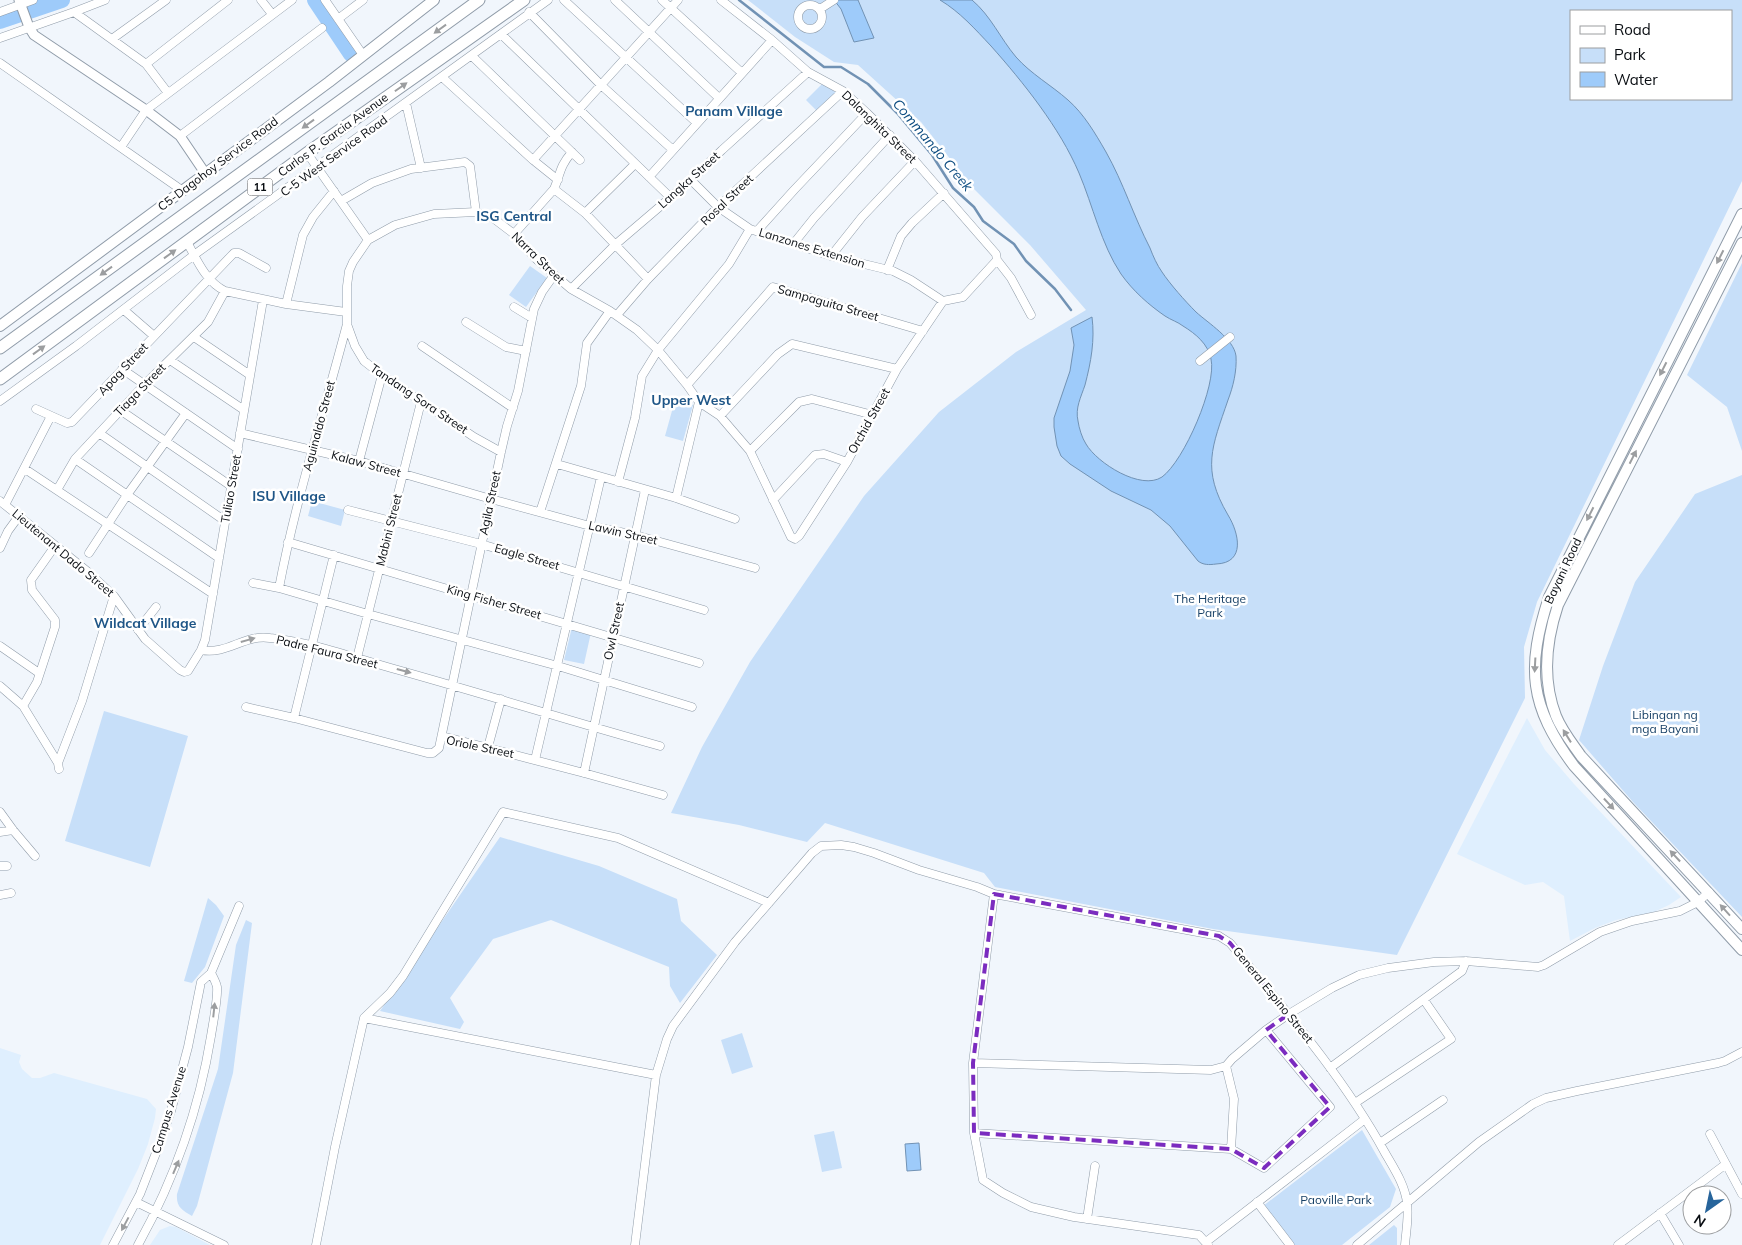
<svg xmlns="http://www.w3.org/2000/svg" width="1742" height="1245" font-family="Mulish,sans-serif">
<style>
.built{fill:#dfeffe}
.green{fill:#c7dff9;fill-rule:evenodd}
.water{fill:#9ecbfa;stroke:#7192b4}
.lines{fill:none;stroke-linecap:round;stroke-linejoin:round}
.stream{stroke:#7192b4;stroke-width:2.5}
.river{stroke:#9ecbfa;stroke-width:16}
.minor-casing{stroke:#909ca9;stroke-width:9}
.tertiary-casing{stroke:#909ca9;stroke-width:11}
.secondary-casing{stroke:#909ca9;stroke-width:12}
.primary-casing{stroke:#909ca9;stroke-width:13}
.minor{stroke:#fff;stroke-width:8}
.tertiary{stroke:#fff;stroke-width:9}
.secondary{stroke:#fff;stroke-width:10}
.primary{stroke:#fff;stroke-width:11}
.oneway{fill:#9c9ea0}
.marked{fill:none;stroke:#7b2cbf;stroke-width:4;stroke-dasharray:10 6;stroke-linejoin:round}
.labels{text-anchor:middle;stroke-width:5;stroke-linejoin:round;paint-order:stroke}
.shield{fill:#fff;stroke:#525558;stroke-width:1}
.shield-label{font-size:11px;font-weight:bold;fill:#080c11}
.street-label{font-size:12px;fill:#080c11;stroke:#fff}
.park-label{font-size:12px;fill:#174066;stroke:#fff}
.neighbourhood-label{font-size:14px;font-weight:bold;fill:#1f5687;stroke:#fff}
.water-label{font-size:14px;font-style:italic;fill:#0f4e82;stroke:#fff}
</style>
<rect width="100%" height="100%" fill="#f1f6fc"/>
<path class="built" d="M1527 718 1545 750 1574 784 1681 897 1669 905 1654 912 1616 920 1595 928 1570 941 1564 896 1543 882 1525 885 1457 854Z
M0 1048 21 1055 19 1062 22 1069 32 1078H40L54 1073 147 1099 156 1109 155 1118 148 1144 138 1169 100 1245H0Z
M170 1226 176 1227 210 1245H150L160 1230Z"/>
<path class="green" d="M748 0H1742V181L1537 602 1524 647 1525 698 1397 955 1213 929 995 887 984 873 825 823 807 842 739 825 671 813 702 747 750 662 864 496 939 412 1016 352 1086 310 1030 245 974 189 921 122 858 65 834 62 795 37ZM1571 11H1731V99H1571Z
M824 82 836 93 817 111 806 100Z
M1742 263V451L1727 407 1687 375Z
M530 266 547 278 526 307 509 295Z
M675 400 693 405 683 441 665 436Z
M1742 475V917L1633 802 1579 740 1603 666 1635 582 1695 494Z
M312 501 345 510 341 526 308 516Z
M573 623 592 628 584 664 564 660Z
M104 711 188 736 150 867 65 841Z
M500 837 599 866 677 899 681 921 717 955 680 1003 670 986 669 967 551 920 493 939 450 998 464 1022 460 1029 380 1011Z
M208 898 216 905 224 916 205 967 192 983 184 981Z
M246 920 252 923 233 1073 197 1206 192 1216C182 1210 176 1207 177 1194L218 1069 236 945Z
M742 1033 753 1067 732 1074 721 1040Z
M1362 1130 1396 1189 1390 1207 1342 1245H1294L1263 1206Z
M834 1131 842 1168 822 1172 814 1135Z
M1394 1225 1397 1228V1245H1369Z"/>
<path class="water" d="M834 0H858L874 38 854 42 841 9Z
M940 0H972C991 16 1000 38 1016 57 1031 74 1051 85 1068 100 1084 114 1095 133 1106 152 1123 182 1134 217 1150 248 1153 256 1157 265 1162 272 1170 284 1185 301 1196 312 1208 323 1234 339 1236 356 1237 371 1233 387 1228 400 1212 447 1201 469 1228 515 1239 533 1246 563 1216 564 1209 565 1203 565 1198 561L1170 526 1151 510 1111 491 1070 464 1061 456 1057 446 1054 427V418L1070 371 1074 345 1071 328 1092 317C1095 340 1091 362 1085 385 1081 397 1075 408 1078 421 1079 428 1082 438 1086 444 1097 463 1141 491 1162 477 1184 461 1217 385 1211 359 1208 344 1196 334 1183 326 1178 322 1171 320 1165 316 1149 305 1133 291 1121 274 1101 244 1093 206 1079 173 1060 128 1023 82 991 46 975 29 960 12 940 0Z
M919 1143 921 1170 907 1171 905 1144Z"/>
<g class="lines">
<path class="stream" d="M739 0 824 67H841L868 84 897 113 932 155 953 188 974 207 983 221 1014 244 1026 261 1055 289 1071 310"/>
<path class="river" d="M315 0 351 54
M0 21 62 0"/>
<defs>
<path id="minor" d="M261 0 272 14
M325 0 363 55
M564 0 697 123
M615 0 719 98
M662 0 742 73
M721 0 772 40 808 72 843 91 867 113 915 161 996 254 997 260 963 297 943 301
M798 17a12 12 0 1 1 24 0a12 12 0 1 1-24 0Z
M820 9 834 0
M0 12 33 0
M74 12 105 0
M529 12 601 85 673 150
M338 19 363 0
M501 34 670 197
M0 38 74 12 146 64 168 93
M112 39 166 0
M472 56 580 160
M0 63 183 191
M146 64 228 0
M442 77 533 160 558 180
M406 103 421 168
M180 136 322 28
M121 147 146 110 292 0
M307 153 368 240
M533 160 678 0
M649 177 772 40
M691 180 718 207 750 229 831 256 893 271 911 280 943 301
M554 189 585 213 648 279
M341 201 372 183 411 169 465 162 470 166 476 212
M585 213 635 164
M757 231 794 190 867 113
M514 234 554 189C561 173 559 167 572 152
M187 242C197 260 206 282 225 291L286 304 346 312
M794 243 814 218 890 135
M831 256 862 217 915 161
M997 260 1011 278 1031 315
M887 270 901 236 912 223 944 193
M571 289 616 244 691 180 722 150 808 72
M286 304 303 235 313 217 334 191
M514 307 532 318
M124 310 154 336
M617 315 648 279 718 207 843 91
M466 322 506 347 526 351
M194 337 250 375
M422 346 513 408
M170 360 244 410
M1200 361 1230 337
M122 369 238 449
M687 385 773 287 923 331
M0 401 76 346 194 255 548 0
M36 409 67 423 72 422 231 256 234 253H239L266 268
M120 410 231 486
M720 416 778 354 792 344 897 369
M99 433 225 521
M240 433 359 461 491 499 590 526 635 535 755 568
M750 451 799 402 812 399 873 415
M501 452 474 437 382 375 364 361 355 346 347 324V286L349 271 353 262 368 240 395 225 434 214 476 212 493 218 514 234 535 258 571 289 610 311 637 330 658 350 687 385 699 402 720 416 750 451 791 537 795 539 799 536 847 462 897 369 943 301
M75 459 219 558
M359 461 382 375
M557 464 676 498 735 519
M25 469 213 594
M618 482 635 418 642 376 658 350 729 264 750 229
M57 490 75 459 145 384 208 322 225 291
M676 498 699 402
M773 500 815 455 824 454 847 462
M0 501 87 571 114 596 145 639 180 670 184 672 188 671 201 650 205 640 263 300
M5 505 51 416
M348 510 481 544 704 610
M540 512 581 386 587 343 610 311
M288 542 699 663
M0 548 8 531 19 516
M89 553 127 495 186 413
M253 583 279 588 368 614 558 666 692 707
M279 588C296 498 324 412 347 324
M138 630 156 607
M0 646 39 673
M201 650C228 655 244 634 270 638 311 642 352 657 391 668 481 693 570 721 660 746
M357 658 421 402
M0 686 23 706 58 763 59 769
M23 706 37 682 55 627V620L32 590 31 580 55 546
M246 707 294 718 427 753H433L439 748 501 452 507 426 518 391 534 309 542 292 554 275
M294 718 334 555
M442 736 584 773 663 795
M488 747 501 699
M535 760 601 477
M58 763 82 701 114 596
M584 773 645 490
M0 812 13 830 35 856
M0 832 13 830
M0 866H7
M994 894 973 1063 974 1133 983 1180 1003 1193 1031 1207 1074 1217 1199 1235 1208 1245
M0 895 11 893
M364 1018 656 1075
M973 1063 1211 1070 1226 1066 1232 1059 1266 1030 1289 1014 1332 988 1359 975 1388 968 1434 962 1466 961 1538 967 1544 965 1600 932 1632 921 1680 911 1698 902 1709 892
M1226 1066 1234 1099 1231 1149
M1330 1068 1462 971 1466 961
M1355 1103 1451 1039 1424 1000
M974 1133 1231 1149 1264 1168 1330 1107 1266 1030
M1710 1134 1742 1194
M1380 1143 1443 1100
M136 1202 224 1245
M1257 1202 1290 1245
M1660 1213 1679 1245
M1087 1219 1095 1166
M1206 1242 1365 1119
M113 1245 140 1194 156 1153 171 1111 188 1047 201 982 211 973 239 906
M138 1245C174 1180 199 1110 211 1036 213 1023 218 999 217 987 216 982 213 977 211 973
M316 1245 335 1147 364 1018 390 993 403 976 503 812 618 838 769 903
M635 1245 656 1075 667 1039 673 1026 735 942 812 853 821 846 841 845 854 847 874 853 919 870 977 887 994 894 1219 936 1230 943C1285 1010 1342 1075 1384 1151 1393 1167 1405 1184 1407 1203 1409 1216 1406 1232 1405 1245
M1357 1245 1479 1142 1533 1104 1546 1098 1577 1091 1718 1063 1725 1061 1742 1052
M1618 1245 1726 1164"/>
<path id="tertiary" d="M19 0 29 27 34 35 146 110 180 136 205 173"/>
<path id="secondary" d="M1742 214 1549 597C1526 668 1529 706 1574 766L1742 950
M1742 243 1558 605C1546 641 1542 680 1556 716 1562 731 1572 743 1581 756L1742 929
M0 326 329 82 434 0"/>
<path id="primary" d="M0 348 479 0
M0 379 307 153 524 0"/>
</defs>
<use href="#minor" class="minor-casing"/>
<use href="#tertiary" class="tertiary-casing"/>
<use href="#secondary" class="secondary-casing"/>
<use href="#primary" class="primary-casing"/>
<use href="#minor" class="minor"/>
<use href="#tertiary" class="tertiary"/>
<use href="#secondary" class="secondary"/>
<use href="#primary" class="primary"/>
</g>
<defs><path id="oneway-solid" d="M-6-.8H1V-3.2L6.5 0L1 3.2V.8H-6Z" transform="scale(1.25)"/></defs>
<g class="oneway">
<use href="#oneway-solid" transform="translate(440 29) rotate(144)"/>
<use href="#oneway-solid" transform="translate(401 87) rotate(-35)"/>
<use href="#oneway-solid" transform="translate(308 124) rotate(144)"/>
<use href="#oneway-solid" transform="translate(170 254) rotate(-36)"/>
<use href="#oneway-solid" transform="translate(1720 257) rotate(117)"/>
<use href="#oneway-solid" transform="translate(106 271) rotate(144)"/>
<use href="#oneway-solid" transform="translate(39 350) rotate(-36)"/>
<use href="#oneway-solid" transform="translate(1663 369) rotate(117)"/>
<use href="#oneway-solid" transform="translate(1633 457) rotate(-63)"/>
<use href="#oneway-solid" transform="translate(1590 514) rotate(117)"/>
<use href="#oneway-solid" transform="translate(248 640) rotate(-16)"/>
<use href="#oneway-solid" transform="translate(1535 665) rotate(93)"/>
<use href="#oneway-solid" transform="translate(404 671) rotate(15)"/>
<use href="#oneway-solid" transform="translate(1567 736) rotate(-122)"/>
<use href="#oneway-solid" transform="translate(1609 804) rotate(47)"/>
<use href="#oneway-solid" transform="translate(1675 856) rotate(-133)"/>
<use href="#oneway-solid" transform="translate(1725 910) rotate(-132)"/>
<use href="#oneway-solid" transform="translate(214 1010) rotate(-84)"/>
<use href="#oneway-solid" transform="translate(176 1167) rotate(-67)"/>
<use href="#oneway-solid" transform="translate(125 1224) rotate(118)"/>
</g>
<path class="marked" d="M994 894 1219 936 1230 943 1289 1014 1266 1030 1330 1107 1264 1168 1231 1149 974 1133 973 1063Z"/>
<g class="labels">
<rect class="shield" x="247.5" y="178.5" width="25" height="17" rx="4"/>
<g class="shield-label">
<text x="260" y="191">11</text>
</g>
<g class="street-label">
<text transform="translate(879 127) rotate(44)" y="4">Dalanghita Street</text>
<text transform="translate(333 135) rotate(-36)" y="4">Carlos P. Garcia Avenue</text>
<text transform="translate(334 156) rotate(-36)" y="4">C-5 West Service Road</text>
<text transform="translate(218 164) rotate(-37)" y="4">C5-Dagohoy Service Road</text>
<text transform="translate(689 180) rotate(-42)" y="4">Langka Street</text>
<text transform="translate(727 200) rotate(-44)" y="4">Rosal Street</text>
<text transform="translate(812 248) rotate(17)" y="4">Lanzones Extension</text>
<text transform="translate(538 258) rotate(44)" y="4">Narra Street</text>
<text transform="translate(828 303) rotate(16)" y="4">Sampaguita Street</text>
<text transform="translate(123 369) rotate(-47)" y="4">Apag Street</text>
<text transform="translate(140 390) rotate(-46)" y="4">Tiaga Street</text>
<text transform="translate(419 399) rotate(34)" y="4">Tandang Sora Street</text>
<text transform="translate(869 421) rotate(-61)" y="4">Orchid Street</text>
<text transform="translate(319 426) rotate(-75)" y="4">Aguinaldo Street</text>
<text transform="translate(366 464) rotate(15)" y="4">Kalaw Street</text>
<text transform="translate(231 489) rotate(-80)" y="4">Tuliao Street</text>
<text transform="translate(490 503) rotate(-78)" y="4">Agila Street</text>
<text transform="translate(389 530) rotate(-76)" y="4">Mabini Street</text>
<text transform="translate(623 533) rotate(13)" y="4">Lawin Street</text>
<text transform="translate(63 553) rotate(40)" y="4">Lieutenant Dado Street</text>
<text transform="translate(527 557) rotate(16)" y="4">Eagle Street</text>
<text transform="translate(1563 571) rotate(-65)" y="4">Bayani Road</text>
<text transform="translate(494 602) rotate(16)" y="4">King Fisher Street</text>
<text transform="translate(614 631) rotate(-78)" y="4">Owl Street</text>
<text transform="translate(327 652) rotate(14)" y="4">Padre Faura Street</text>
<text transform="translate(480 747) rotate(12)" y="4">Oriole Street</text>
<text transform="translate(1273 995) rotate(51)" y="4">General Espino Street</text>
<text transform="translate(169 1110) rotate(-73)" y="4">Campus Avenue</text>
</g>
<g class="park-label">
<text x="1210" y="603">The Heritage<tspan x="1210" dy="14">Park</tspan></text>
<text x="1665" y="719">Libingan ng<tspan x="1665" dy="14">mga Bayani</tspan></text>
<text x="1336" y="1204">Paoville Park</text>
</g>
<g class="neighbourhood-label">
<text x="734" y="116">Panam Village</text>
<text x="514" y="221">ISG Central</text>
<text x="691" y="405">Upper West</text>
<text x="289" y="501">ISU Village</text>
<text x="145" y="628">Wildcat Village</text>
</g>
<g class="water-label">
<text transform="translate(933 145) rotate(50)" y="5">Commando Creek</text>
</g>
</g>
<rect x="1570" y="10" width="162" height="90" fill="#ffffff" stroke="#9c9ea0"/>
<rect x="1580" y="26" width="25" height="8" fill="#ffffff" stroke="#9c9ea0"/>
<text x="1614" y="35" font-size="15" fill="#080c11">Road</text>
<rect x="1580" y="48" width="25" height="15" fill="#c7dff9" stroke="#9c9ea0"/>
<text x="1614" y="60" font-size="15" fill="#080c11">Park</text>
<rect x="1580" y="72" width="25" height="15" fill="#9ecbfa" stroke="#9c9ea0"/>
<text x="1614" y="85" font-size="15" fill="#080c11">Water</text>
<g transform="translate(1707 1210) rotate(213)"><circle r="24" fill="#ffffff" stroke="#9c9ea0"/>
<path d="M0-4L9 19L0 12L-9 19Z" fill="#27649b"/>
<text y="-8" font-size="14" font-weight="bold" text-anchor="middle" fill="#080c11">N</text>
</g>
</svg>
